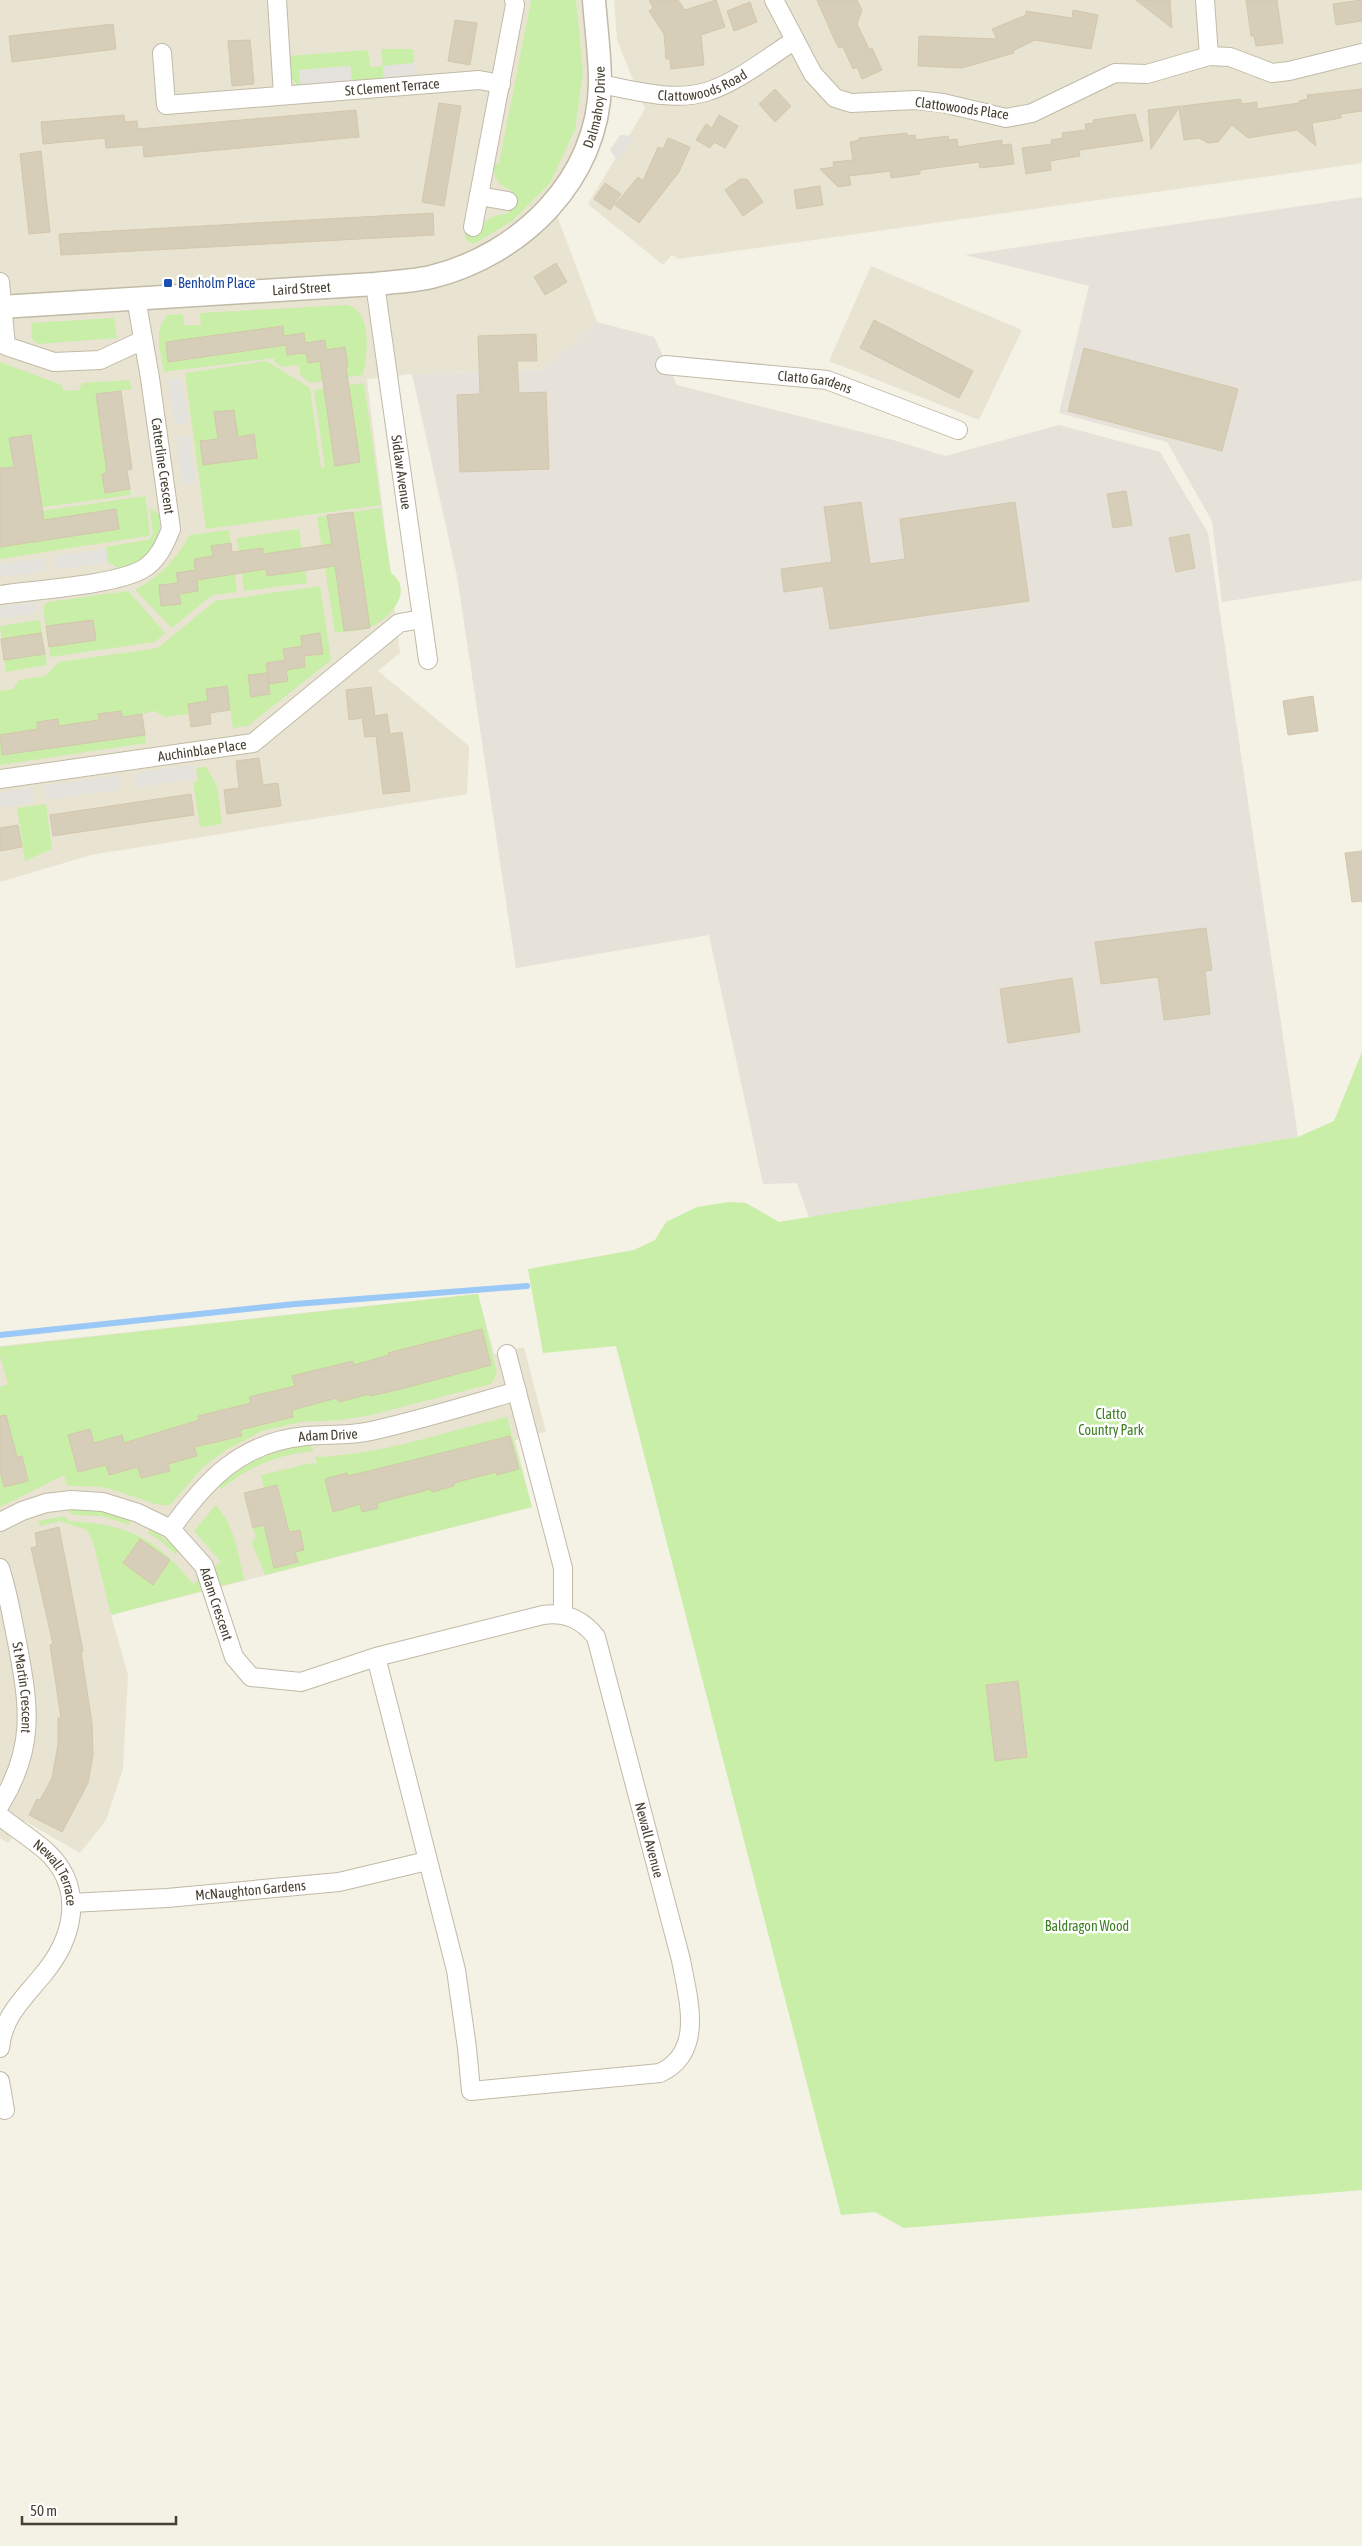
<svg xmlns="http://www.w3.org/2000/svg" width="1362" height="2546" font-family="'Asap Condensed',sans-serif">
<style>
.residential{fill:#e9e4d2}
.industrial{fill:#e6e2da}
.green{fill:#c8eea8;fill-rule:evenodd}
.parking{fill:#e4e2dd}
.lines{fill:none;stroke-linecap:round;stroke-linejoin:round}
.stream{stroke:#9ac9f8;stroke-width:6}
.building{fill:#d7ceb9;stroke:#d3c7ab}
.minor-casing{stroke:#c1baa6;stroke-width:20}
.tertiary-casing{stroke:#c1baa6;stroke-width:25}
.minor{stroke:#fff;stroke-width:18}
.tertiary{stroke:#fff;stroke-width:22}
.transit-dot{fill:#1a4fb4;stroke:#fff;stroke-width:2}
.labels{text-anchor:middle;stroke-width:5;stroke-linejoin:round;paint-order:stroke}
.street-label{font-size:14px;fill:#474133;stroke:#fff}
.transit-label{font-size:14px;fill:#164399;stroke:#fff;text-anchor:start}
.park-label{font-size:14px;fill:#3c8020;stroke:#fff}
</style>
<rect width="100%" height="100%" fill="#f4f1e5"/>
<path class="residential" d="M0 0H594L600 84 553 205 597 322 542 370 412 374 367 379 400 653 378 671 469 746 467 794 91 855 0 882Z
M614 0H1362V163L678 259 672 255 663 265 588 204 645 109 617 40Z
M871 266 1022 330 979 420 829 361Z
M478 1294 494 1354 524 1347 546 1432 515 1440 532 1507 111 1615 128 1675 123 1769 106 1820 80 1853 25 1821 8 1843 0 1838V1346Z"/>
<path class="industrial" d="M1362 197V580L1222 602 1212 521 1167 442 1059 413 1089 286 965 255Z
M597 322 654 337 677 385 893 440 945 456 1059 425 1160 452 1208 533 1298 1137 809 1218 797 1183 763 1184 709 935 516 968 457 576 412 374 542 370Z"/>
<path class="green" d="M531 0H576L583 72 575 130 550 183 512 221 474 244 466 240 464 228 478 230C487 219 493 214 508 214L513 192C499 184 494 181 493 163L499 164Z
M381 49H413L414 63 383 66 384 81 352 83 350 66 299 70 301 88 291 78 288 56 368 50 370 67 383 66Z
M347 305C350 306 355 308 357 310 371 324 367 358 363 375L310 383 300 375 299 365 282 367 275 363 274 358 164 372C161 352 152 331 168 315L183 314 184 325H201L200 313Z
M114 318 117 338 38 344 32 339 31 323Z
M266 361 310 388 321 468 325 467 314 390 364 383 381 505 206 529 185 373Z
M0 362 62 385 63 391 79 390 82 383 129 380 132 389 97 394 107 473 103 474 105 493 130 489 131 495 0 513Z
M145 496 150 532 148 536 0 559V517Z
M150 508 161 516C159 547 150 561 118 568L108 562 106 547 150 539 153 533Z
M381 508 391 573C415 590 390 619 370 627 360 632 345 631 335 633L317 517Z
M299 529 307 583 244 591 237 538Z
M229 530 237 592 212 595 172 628 135 590C162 575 174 561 190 535Z
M320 586 331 660 248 726 233 728 227 687 206 690 208 701 188 704 189 714 165 717 155 711 142 714 146 743 0 765V691L13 689 19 680 45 676 59 662 158 648 215 601ZM320 633 323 654 304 657 305 667 286 670 287 681 268 684 270 694 251 696 248 676 267 673 266 663 285 660 283 649 302 646 301 636Z
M128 591 165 633 155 642 50 657 43 607 48 602Z
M40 620 47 665 6 672 0 626Z
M206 767 217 786 222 824 200 827 193 782 198 781 196 768Z
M46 804 52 849 25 861 17 808Z
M1362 1052V2190L904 2228 875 2212 841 2215 616 1346 543 1353 528 1269 634 1250 655 1240 666 1222 697 1207 729 1202 746 1203 779 1222 1298 1137 1334 1121Z
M478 1294 497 1373 491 1384 371 1415 340 1420 301 1422 262 1431 226 1450 203 1467 170 1505C158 1508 125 1492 110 1489 96 1486 82 1486 67 1486L64 1475 0 1507V1475L4 1487 28 1481 22 1456 0 1461V1387L8 1384 0 1356V1347ZM286 1388 293 1417 256 1426 249 1397ZM235 1407 242 1436 205 1445 198 1416Z
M507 1417 532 1507 265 1575C261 1562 255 1554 252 1542L256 1537 253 1528 286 1519 277 1485 264 1488 261 1475 312 1463 317 1465 315 1457C381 1455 444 1432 507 1417Z
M310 1445 314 1451C277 1455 250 1466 221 1489L218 1484C247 1462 274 1449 310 1445Z
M216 1505C235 1527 238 1552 244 1580L111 1615 93 1542 87 1530 60 1521 40 1526 38 1521 64 1516 69 1521C130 1525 155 1537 193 1584L221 1562 194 1531ZM141 1540 170 1560 154 1584 123 1563Z
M67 1509 103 1511 129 1518V1525L102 1516 73 1515Z
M150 1528 178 1549 176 1555 162 1542 148 1533Z"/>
<path class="parking" d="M414 63 415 78 384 81 383 66Z
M350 66 352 83 301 88 299 70Z
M620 135 634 136 618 161 610 150Z
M182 378 188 423 174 425 168 380Z
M190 436 196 482 182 484 176 438Z
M106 549 108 562 57 570 55 556Z
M44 558 46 571 0 577V564Z
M36 602 37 613 0 619V607Z
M193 765 195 779 136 787 134 773Z
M120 775 122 789 46 800 44 786Z
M32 788 34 802 0 807V793Z"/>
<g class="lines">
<path class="stream" d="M0 1335 295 1304 527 1286"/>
</g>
<path class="building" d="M649 0H678L685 10 716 0 725 27 701 35 704 65 671 69 670 59H666L664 34 649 11 653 8Z
M817 0H857L862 10 857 24 869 49 872 48 882 70 862 79 857 67 853 69 843 47 839 48 835 41Z
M1136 0H1170L1172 28Z
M1246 0H1277L1283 43 1256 46 1254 36H1251Z
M1362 0V21L1336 25 1333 4Z
M750 2 757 22 734 31 727 11Z
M1073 10 1098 15 1091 49 1035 40 1013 51 1014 53 962 68 918 66 919 36 997 39 992 29 1026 15V11L1072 18Z
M455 20 477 23 470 65 448 61Z
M113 24 116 49 12 62 9 36Z
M250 40 254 84 232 86 228 41Z
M775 89 791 106 775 122 759 104Z
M1362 89V111L1341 114V118L1312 123 1316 146 1297 130 1248 138 1232 125 1218 142 1208 143 1199 138 1184 140 1179 108 1151 149 1148 110 1241 99V104L1257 102V109L1299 103V101L1308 99 1307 95Z
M439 103 461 106 444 206 422 202Z
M356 110 359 137 144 157 143 145 106 148 105 138 43 144 41 122 124 115 125 122 137 121 138 129Z
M1135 114 1143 141 1079 150 1080 156 1050 161 1051 170 1026 174 1022 148 1052 144 1051 140 1063 138 1062 133 1086 130 1085 124 1094 123 1093 120Z
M719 115 738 126 725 148 714 142 710 148 696 140 706 124 712 128Z
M907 133V136L915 135 916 140 948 136 949 140 957 139 958 147 1002 140V145L1011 144 1014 164 980 168 979 162 920 170V174L891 178 890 171 849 176 851 185 838 187 820 169 834 167 833 162 853 160 850 142 859 140V138Z
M668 138 690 147 679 172 639 223 615 205 638 177 643 181 658 147 663 149Z
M41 151 50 232 29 234 20 154Z
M740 179H747L763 202 743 216 725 190Z
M605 183 621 194 610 210 594 199Z
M820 186 823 205 797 209 794 190Z
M433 213 434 235 61 255 59 234Z
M556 263 567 282 545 295 534 277Z
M874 320 973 371 959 398 860 348Z
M283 326 284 336 304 333 305 343 325 340 326 350 345 347 348 367H346L360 462 335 466 320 361 308 363 306 353 287 355 286 345 168 362 166 342Z
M536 334 537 361H517L519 393 546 392 549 469 460 472 457 395 480 394 478 336Z
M1084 348 1238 389 1222 451 1068 411Z
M121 391 132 469 127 470 130 489 105 493 102 474 107 473 96 394Z
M234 410 238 437 254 434 257 458 203 465 200 441 218 439 214 412Z
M31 435 44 520 116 509 119 529 0 547V468L14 467 9 438Z
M1126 491 1132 525 1113 528 1107 494Z
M861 502 870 564 905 559 900 519 1015 502 1029 601 830 629 823 586 784 592 781 569 832 562 824 507Z
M353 512 370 628 344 631 335 566 267 576 266 569 197 580 198 591 179 594 181 604 161 606 159 585 178 583 176 573 195 570 194 559 213 556 211 546 231 543 232 552 263 548V554L332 544 327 515Z
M1189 534 1195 568 1176 572 1169 538Z
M93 620 96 640 49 647 46 626Z
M41 633 45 654 4 660 1 639Z
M320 633 323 654 304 656 305 667 286 670 288 681 269 684 266 663 285 660 283 649 302 646 301 636Z
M267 673 270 694 251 697 248 675Z
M227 686 230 710 210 713 211 724 191 727 188 704 208 701 206 689Z
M371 687 375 716 387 714 390 734 402 732 410 791 383 794 376 736 365 737 362 718 349 720 346 690Z
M1313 696 1318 731 1288 735 1283 701Z
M121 711 122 717 142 714 145 735 2 755 0 735 37 729V722L58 719 59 726 99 720 98 714Z
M259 758 263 785 278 783 281 806 227 814 224 790 239 788 236 761Z
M191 794 194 815 53 836 50 815Z
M18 825 22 847 0 851V828Z
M1362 851V901L1352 902 1345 853Z
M1206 928 1212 970 1205 971 1210 1014 1164 1020 1158 977 1101 984 1095 942Z
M1072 978 1080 1032 1008 1043 1000 989Z
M482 1329 491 1365 397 1390 370 1396 369 1394 339 1402 337 1398 292 1410 293 1417 240 1430 242 1436 194 1447 197 1456 168 1464 170 1471 141 1478 138 1467 109 1475 106 1465 78 1472 68 1435 90 1429 94 1443 122 1435 124 1443 199 1420 198 1416 251 1403 249 1397 295 1386 292 1376 353 1361 354 1365 389 1355 388 1353Z
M6 1415 17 1457 22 1456 28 1481 4 1487 0 1471V1416Z
M510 1436 519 1469 497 1475 496 1472 454 1483V1486L432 1492 431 1489 377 1503 378 1508 362 1512 360 1504 333 1512 325 1479 347 1473 348 1476 381 1468Z
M277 1485 289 1532 300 1530 304 1550 295 1552 298 1562 274 1568 264 1525 253 1528 244 1493Z
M59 1527 83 1651 81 1652 92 1723 93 1755 88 1783 62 1832 29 1815 37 1799 40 1800 52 1778 58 1744V1718H61L50 1645 53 1644 31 1548 37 1546 35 1533Z
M140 1539 170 1560 153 1585 123 1563Z
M1018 1681 1027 1757 995 1761 986 1685Z"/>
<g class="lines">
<defs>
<g id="minor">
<path d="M277 0 283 95"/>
<path d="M774 0 813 74 835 98 851 103 916 100 943 103 1006 118 1032 113 1115 73 1147 74 1209 56 1230 57 1272 73 1289 71 1362 53"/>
<path d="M1205 0 1209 56"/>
<path id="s1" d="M162 53 166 105 479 80 501 84"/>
<path id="s2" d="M600 84C633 90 672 102 706 92 738 82 767 58 795 40"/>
<path d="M479 196 508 201"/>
<path d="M473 227 515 5 514 0"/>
<path d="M0 282 6 346 54 362 100 360 143 340"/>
<path id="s3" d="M375 284 428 660"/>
<path id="s4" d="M665 365 827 380 958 430"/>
<path d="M0 595C34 590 116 585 143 569 158 560 165 544 171 529L150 378 136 298"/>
<path id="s5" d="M0 779 253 743 399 623 422 619"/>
<path d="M507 1354 563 1568V1615"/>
<path id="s6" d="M0 1522 22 1511 46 1503 71 1500 103 1502 138 1513 171 1529 204 1566 234 1657 251 1677 301 1682 376 1657 543 1615C565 1612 582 1619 596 1637L681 1960C688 1999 705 2052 660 2073L471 2091 467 2048 456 1970 376 1657"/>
<path id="s7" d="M171 1529C206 1480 241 1442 306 1436 328 1434 349 1436 371 1431 420 1420 469 1405 517 1391"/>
<path id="s8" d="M0 1568C8 1592 12 1617 17 1642 29 1705 36 1747 0 1805"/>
<path id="s9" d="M0 1816C15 1828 32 1839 46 1851 87 1889 73 1940 41 1977 22 2000 3 2017 0 2048"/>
<path id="s10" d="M71 1903 167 1898 339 1882 427 1861"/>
<path d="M0 2081 5 2110"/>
</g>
<g id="tertiary">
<path id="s11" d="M0 307 375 284C393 282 414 281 431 277 521 255 599 179 600 83 600 56 596 27 594 0"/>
</g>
</defs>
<use href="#minor" class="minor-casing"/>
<use href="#tertiary" class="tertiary-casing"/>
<use href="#minor" class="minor"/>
<use href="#tertiary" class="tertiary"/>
</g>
<rect class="transit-dot" x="163" y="278" width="10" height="10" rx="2.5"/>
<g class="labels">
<g class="street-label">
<text dy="5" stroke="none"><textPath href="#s2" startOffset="105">Clattowoods Road</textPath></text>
<text dy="5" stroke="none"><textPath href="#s1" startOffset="279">St Clement Terrace</textPath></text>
<text dy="5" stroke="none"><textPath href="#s11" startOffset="684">Dalmahoy Drive</textPath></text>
<text transform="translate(962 108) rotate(8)" y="5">Clattowoods Place</text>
<text dy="5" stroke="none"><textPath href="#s11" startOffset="302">Laird Street</textPath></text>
<text dy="5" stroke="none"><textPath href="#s4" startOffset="151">Clatto Gardens</textPath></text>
<text transform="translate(163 466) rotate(82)" y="5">Catterline Crescent</text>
<text dy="5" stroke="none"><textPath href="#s3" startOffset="190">Sidlaw Avenue</textPath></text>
<text dy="5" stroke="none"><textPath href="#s5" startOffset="204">Auchinblae Place</textPath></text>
<text dy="5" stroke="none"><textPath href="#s7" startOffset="192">Adam Drive</textPath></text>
<text dy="5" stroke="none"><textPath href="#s6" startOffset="270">Adam Crescent</textPath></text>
<text dy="5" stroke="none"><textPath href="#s8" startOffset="122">St Martin Crescent</textPath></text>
<text dy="5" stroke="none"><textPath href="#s6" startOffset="924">Newall Avenue</textPath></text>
<text dy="5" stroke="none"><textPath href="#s9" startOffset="82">Newall Terrace</textPath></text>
<text dy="5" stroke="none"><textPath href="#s10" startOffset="180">McNaughton Gardens</textPath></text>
</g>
<g class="transit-label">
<text x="178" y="288">Benholm Place</text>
</g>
<g class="park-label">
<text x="1111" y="1419">Clatto<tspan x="1111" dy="16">Country Park</tspan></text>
<text x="1087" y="1931">Baldragon Wood</text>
</g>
</g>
<path d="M22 2516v8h154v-8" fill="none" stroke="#474133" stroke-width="2.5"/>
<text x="30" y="2516" font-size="15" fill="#474133" stroke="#ffffff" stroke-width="4" paint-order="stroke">50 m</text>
</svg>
